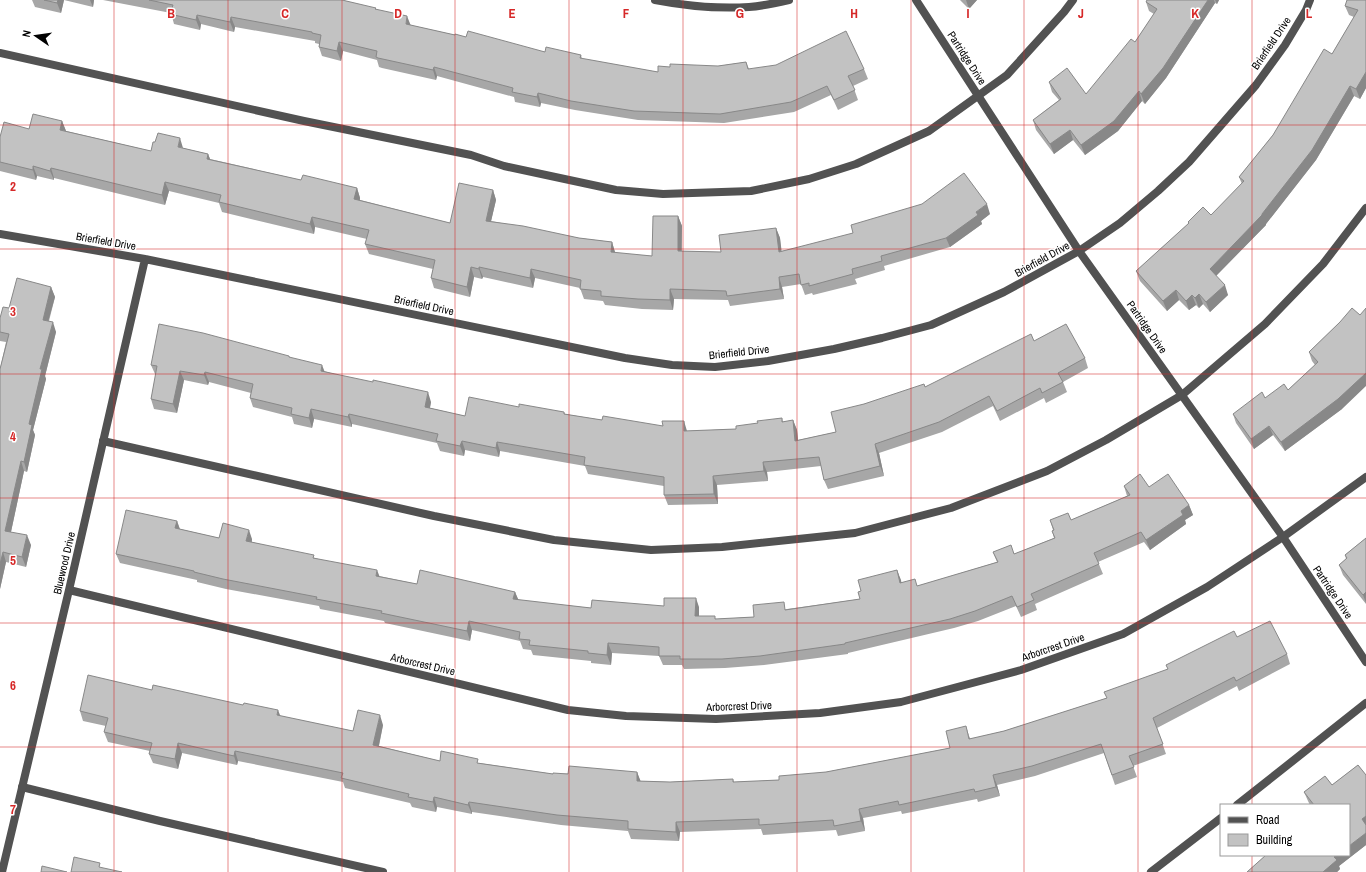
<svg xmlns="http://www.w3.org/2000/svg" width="1366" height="872" font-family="'Archivo Narrow',sans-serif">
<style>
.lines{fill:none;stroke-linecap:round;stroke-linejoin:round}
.lane{stroke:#525252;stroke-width:8}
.street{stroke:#525252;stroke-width:8}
.wall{fill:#a7a7a7}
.shaded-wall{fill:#888}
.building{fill:#c2c2c2;stroke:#888}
.grid{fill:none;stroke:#d62828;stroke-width:1;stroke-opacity:0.55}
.labels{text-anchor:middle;stroke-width:3;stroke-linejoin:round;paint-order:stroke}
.street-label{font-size:11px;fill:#000;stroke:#fff}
.grid-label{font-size:13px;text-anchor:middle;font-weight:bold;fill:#d62828;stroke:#fff;stroke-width:3;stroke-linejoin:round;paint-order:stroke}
</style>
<rect width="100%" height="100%" fill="#fff"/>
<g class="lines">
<path class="lane" d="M0 53 304 121 471 155 504 166 616 190 663 194 751 191 809 179 856 164 929 131 1007 75 1064 12 1073 0
M103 441 434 516 554 540 651 550 722 547 855 533 951 508 1047 471 1106 440 1182 395 1265 324 1323 264 1366 208
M22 787 160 821 383 872
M1237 805 1366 703
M1151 872 1221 818"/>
<path class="street" d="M655 0C686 6 717 9 749 7 762 6 776 3 789 0
M916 0 1079 251 1283 537 1366 662
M0 234 145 259 625 358 672 365 715 367 768 361 834 349 882 338 931 325 1004 292 1079 251 1120 223 1158 191 1189 162 1256 85 1285 45 1306 10 1310 0
M69 590 568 710 626 716 716 719 820 713 901 702 1021 670 1123 634 1207 587 1283 537 1366 477
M2 872 69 590 145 259"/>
</g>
<path class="wall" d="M32 0H94L93 7 64 0 61 13 35 7Z
M103 0H342L376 9 410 25 455 35 545 52 581 55 582 59 658 72 718 66 746 62 749 69H864L868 79 853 86 858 100 838 110 831 95 794 112 724 123 638 120 575 110 541 103 540 107 515 102 514 97 437 76 436 80 382 68 379 67 377 60 343 51 341 61 322 56 319 47V44L315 43V41L235 27 234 32 201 24 200 30 174 24 171 13Z
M960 0H977L969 9Z
M1147 0H1219L1217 4 1215 3 1166 78 1145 104 1142 101 1118 131 1085 155 1073 140 1054 154 1036 130 1033 120 1059 100 1052 92 1049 82 1086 94 1135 42 1154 14 1149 11 1146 2Z
M1366 0V88L1360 99 1354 96 1316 160 1266 224V225L1216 276 1228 295 1210 312 1203 304 1199 308 1196 305 1189 310 1179 300 1167 311 1140 281 1136 271 1188 224V222L1211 215 1242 184 1239 177 1273 135 1332 54 1354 17 1349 15 1345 6Z
M62 121 66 131 151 151 183 148 208 154 210 159 301 180 357 188 360 198V200L450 223 493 190 496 200 491 221 579 238 612 242 615 253 652 256 678 216 682 226V251L721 252 776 228 780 238 781 251 990 214 981 221 982 224 950 247 884 266 885 270 855 279 857 284 813 295 812 293 805 295 801 284 782 287 784 299 730 306 728 300 674 299 673 310 642 309 605 305 603 301 584 299 580 288 535 278 533 288 483 277 482 279 474 277 470 297 434 288 431 278 433 269 369 254 365 244 367 239 315 227 314 234 222 212 219 203 169 191 165 205 54 178V180L37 176 36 180 0 171V137Z
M51 287 55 297 49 321 56 332 45 376 46 379 33 430 35 435 27 472 24 471 11 532 31 545 26 567 6 562 0 589V369L6 342 0 341V318Z
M1340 322 1342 409 1285 451 1273 435 1254 449 1236 423 1233 414 1265 398 1288 390 1315 365 1312 361 1309 352Z
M1034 341 1085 358 1088 368 1063 382 1067 392 1046 403 1044 398 1000 421 993 406 942 432 879 453 884 476 828 489 824 480 821 466 767 472 768 481 717 485 718 504 668 505 664 495V486L588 474 585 466 500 451 499 457 465 450 464 456 440 451 437 443 352 424V427L314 419 312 428 294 424 292 417 253 407 250 398 251 393 209 382 208 385 184 380 177 413 154 409 151 399 156 375 155 374 151 365 289 356 290 358 324 371 431 402 430 408 465 416 519 407 564 412 565 414 602 420 687 431 736 429 758 423 782 418 783 422 793 420 797 430 798 440 836 432 864 404 925 387Z
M1124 486 1149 487 1189 505 1193 515 1185 520 1186 524 1150 550 1144 542 1098 562 1103 574 1035 604 1037 610 1021 617 1016 606 978 621 954 628 848 653V654L764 665 725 668 684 669 682 665H663L659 656 612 653 611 665 591 663V661L533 655 531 650 523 649 520 641 472 630 470 641 385 623 384 621 320 609 319 606 226 589 197 582V580L120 563 116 554 177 521 180 529 219 538 252 539V542L315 558 379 576 417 584 515 592 518 600 591 608 664 606 699 607V616L717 619 754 617 787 609 860 599 861 591 897 570 901 582 918 586 997 562 993 552 1014 554 1054 538 1052 531 1053 530 1050 520H1071L1127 496Z
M1366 538V604L1343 575 1339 565 1346 559 1345 555Z
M1237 637 1287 654 1290 664 1239 691 1237 686 1157 728 1166 754 1133 766 1137 777 1115 785 1104 753 1035 776 997 785 1000 796 978 802 977 799 902 814 901 811 863 818 865 831 838 836 836 830 763 835 761 829 680 832 679 841 631 839 628 831 561 825 472 812V814L437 807 436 812 412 807 410 803 345 788 343 782 238 761 237 765 182 753 178 769 153 763 149 754 150 751 108 742 104 732 106 726 83 721 80 711 152 690 280 716 353 731 383 725 379 746 440 761 479 763 553 774 637 772 640 781 670 782 733 779 734 782 779 780 826 772 950 748 969 736 970 739 1004 731 1107 698 1168 669 1166 665Z
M1358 765 1366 775V845L1339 866 1340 869 1337 872H1247L1266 855H1349V805H1310L1308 801 1304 792 1325 776 1332 785Z"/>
<path class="shaded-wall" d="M58 0H64L61 13 57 3Z
M90 0H94L93 7Z
M966 0H977L969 9Z
M1208 0H1214L1215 3 1166 78 1145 104 1141 94Z
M1215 0H1219L1217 4Z
M197 15 201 24 200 30 196 20Z
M407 16 411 26 406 24Z
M231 17 235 27 234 32 230 22Z
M339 42 343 51 341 61 337 51Z
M434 67 437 76 436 80 433 70Z
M1366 72V88L1360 99 1356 89Z
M1350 86 1354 96 1316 160 1266 224V225L1214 278 1210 269 1262 214Z
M1139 91 1142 101 1118 131 1085 155 1081 145Z
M538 93 541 103 540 107 537 97Z
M62 121 66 131 60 130Z
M1070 130 1073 140 1054 154 1050 144Z
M180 138 183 148 178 147Z
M208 154 212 164 207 159Z
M33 166 37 176 36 180 33 170Z
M51 168 54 178V180L50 171Z
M165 182 169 191 165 205 162 195Z
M357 188 360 198 358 209 354 199Z
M493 190 496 200 489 230 486 221Z
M987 204 990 214 981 221 982 224 950 247 946 238 976 212Z
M678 216 682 226 681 261 678 251Z
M312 217 315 227 314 234 310 224Z
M776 228 780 238 783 262 779 252Z
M612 242 615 252 614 262 611 252Z
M471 267 474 277 470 297 467 287Z
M479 267 483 277 482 279 479 269Z
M531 269 535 278 533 288 530 278Z
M779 277 782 287 784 299 780 289Z
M1225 285 1228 295 1210 312 1206 302Z
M51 287 55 297 46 329 43 320Z
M670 289 674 299 673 310 670 300Z
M1176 290 1179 300 1167 311 1163 301Z
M1199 294 1203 304 1199 308 1195 298Z
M1192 295 1196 305 1189 310 1186 301Z
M53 322 56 332 45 376 46 379 33 430 35 435 27 472 24 462 29 424 40 369Z
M322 365 326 375 321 371Z
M180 371 184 380 177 413 173 404Z
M205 372 209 382 208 385 204 375Z
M1366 373V386L1342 409 1285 451 1281 442Z
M428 392 431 402 428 417 425 407Z
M311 409 314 419 312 428 309 418Z
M349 414 352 424V427L348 417Z
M793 420 797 430 799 451 795 441Z
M684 421 687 431H684Z
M1269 426 1273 435 1254 449 1251 439Z
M462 441 465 450 464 456 460 446Z
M497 442 500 451 499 457 496 448Z
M875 444 879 453 884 476 880 466Z
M21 461 24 471 9 541 5 531Z
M763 462 767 472 768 481 764 471Z
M713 476 717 485 718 504 714 494Z
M1189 505 1193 515 1185 520 1186 524 1150 550 1146 540 1181 511Z
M177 521 180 530 175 528Z
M249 530 252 539 250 551 246 541Z
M27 535 31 545 26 567 22 557Z
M3 552 6 562 0 589V564Z
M377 570 381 580 376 576Z
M897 570 901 580 903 593 900 583Z
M515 592 519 601 513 599Z
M1366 592V603L1363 595Z
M696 598 699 607V626L695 616Z
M469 621 472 630 470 641 467 631Z
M608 643 612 653 611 665 607 655Z
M278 710 282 720 277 715Z
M380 715 383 725 377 754 373 745Z
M966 726 969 736 972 749 969 739Z
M178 743 182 753 178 769 175 759Z
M235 751 238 761 237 765 234 756Z
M637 772 641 782 637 781Z
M993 775 997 785 1000 796 996 787Z
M434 797 437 807 436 812 433 802Z
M469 802 472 812V814L468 805Z
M859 809 863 818 865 831 861 821Z
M1366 816V829L1362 819Z
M676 822 680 832 679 841 676 832Z
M1366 833V845L1339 866 1340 869 1337 872H1323L1334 857 1337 855H1349V846Z"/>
<path class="building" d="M44 0H58L57 3Z
M149 0H342L376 8 375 9 407 16 406 24 455 35V34L466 37 468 31 545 52 546 47 581 55 580 58 658 72V66L670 67V64L718 66 746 62 748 69 776 65 846 31 864 69 848 76 855 90 834 100 827 86 791 102 720 114 634 111 571 101 538 93 537 97 512 92 513 88 434 67 433 70 378 58 376 57 377 51 339 42 337 51 319 47 321 35 312 33V32L231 17 230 22 197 15 196 20 170 14 173 5Z
M1147 0H1208L1163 68 1141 94 1139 91 1114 121 1081 145 1070 130 1050 144 1033 120 1061 99 1049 82 1067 68 1086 94 1131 39 1135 42 1157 9 1146 2Z
M1347 0H1366V72L1356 89 1350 86 1312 150 1262 214V215L1210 269 1225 285 1206 302 1199 294 1195 298 1192 295 1186 301 1176 290 1163 301 1136 271 1189 223 1188 222 1203 207 1211 215 1244 181 1239 177 1273 135 1324 49 1332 54 1358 10 1345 6Z
M33 114 62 121 60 130 151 151 153 142H155L158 133 180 138 178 147 208 154 207 159 301 180 303 175 357 188 354 199 450 223 459 183 493 190 486 221 523 226 579 238 612 242 611 252 652 256 653 216H678V251L721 252 719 235 776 228 779 252 853 233 851 225 922 204 964 173 987 204 976 212 978 215 946 238 881 256 882 261 852 269 853 274 809 286V283L801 285 799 274 779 277 780 289 727 296 726 291 670 289V300L638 299 601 296V291L580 289 581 280 531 269 530 278 479 267V269L471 267 467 287 431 278 435 260 365 244 369 230 312 217 310 224 219 202 221 195 165 182 162 195 51 168 50 171 33 166V170L0 162V137L4 122 29 129Z
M17 278 51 287 43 320 53 322 40 369H42L29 424 32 425 24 462 21 461 5 531 27 535 22 557 3 552 0 564V369L9 334 0 332V318L3 307 9 308Z
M1352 308 1360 315 1366 308V373L1338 399 1281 442 1269 426 1251 439 1233 414 1262 392 1265 398 1284 384 1288 390 1318 362 1309 352 1340 322Z
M159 324 203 333 289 356V357L322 365 321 371 373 382V380L428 392 425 407 465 416 469 397 519 407V404L564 412V414L602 420 603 416 663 426 662 421H684V431L736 429V426L758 423 757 421 782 418V422L793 420 795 441 836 432 831 412 864 404 924 384 925 387 1031 334 1034 341 1066 324 1085 358 1058 373 1063 382 1042 393 1040 388 997 411 989 396 939 422 875 444 880 466 824 480 819 457 763 462 764 471 713 476 714 494 664 495V477L584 465 585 457 497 442 496 448 462 441 460 446 436 441 438 434 349 414 348 417 311 409 309 418 291 414 292 408 250 398 253 384 205 372 204 375 180 371 173 404 151 399 157 366 151 365Z
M1140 474 1149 487 1168 474 1189 505 1181 511 1183 515 1146 540 1141 532 1094 553 1099 564 1031 594 1034 600 1017 607 1012 596 975 611 950 619 845 643V644L760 656 722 659H680V656H659V647L608 643 607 655 588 653V651L529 645 530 640 519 639 520 632 469 621 467 631 381 613 382 611 316 599 317 597 223 579 194 572V571L116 554 126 510 177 521 175 528 219 538 223 523 249 530 246 541 314 555 313 558 377 570 376 576 417 584 420 570 515 592 513 599 591 608 592 600 664 606V598H696L695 616H715V619L754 617 753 605 784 602 785 610 860 599 858 592 861 591 858 580 897 570 900 583 915 579 917 586 998 562 993 552 1011 545 1014 554 1055 538 1052 531 1054 530 1050 520 1068 513 1071 520 1130 495 1124 486Z
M1366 538V592L1363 595 1339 565 1347 558 1345 555Z
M1270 621 1287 654 1236 681 1234 677 1153 718 1163 744 1129 756 1134 767 1112 775 1101 744 1032 766 993 775 996 787 975 792 974 789 899 805 898 801 859 809 861 821 834 826 833 820 759 825V819L676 822V832L628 829V821L557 815 469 802 468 805 434 797 433 802 408 797 409 794 341 778 343 773 235 751 234 756 178 743 175 759 149 754 152 743 104 732 108 718 80 711 88 675 152 690 153 685 243 705 244 703 278 710 277 715 353 731 358 710 380 715 373 745 440 761 441 751 478 759 477 763 553 774V773L568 774 569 766 637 772V781L670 782 733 779V782L779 780V776L826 772 950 748 946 731 966 726 969 739 1004 731 1107 698 1104 692 1168 669 1166 665 1234 631 1237 637Z
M1358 765 1366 775V816L1362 819 1366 825V833L1349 846V805H1314L1304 792 1325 776 1332 785Z
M1266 855H1337L1334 857 1337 860 1323 872H1247Z
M74 857 100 863 99 867 122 872H71Z
M42 866 67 872H41Z"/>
<path class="grid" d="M114 0V872M228 0V872M342 0V872M455 0V872M569 0V872M683 0V872M797 0V872M911 0V872M1024 0V872M1138 0V872M1252 0V805M0 125H1366M0 249H1366M0 374H1366M0 498H1366M0 623H1366M0 747H1366M1252 855V872"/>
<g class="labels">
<g class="street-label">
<text transform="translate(1271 43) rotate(-56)" y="4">Brierfield Drive</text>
<text transform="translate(967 58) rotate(57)" y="4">Partridge Drive</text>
<text transform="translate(106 241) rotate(10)" y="4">Brierfield Drive</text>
<text transform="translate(1042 259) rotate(-29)" y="4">Brierfield Drive</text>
<text transform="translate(424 305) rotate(12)" y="4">Brierfield Drive</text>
<text transform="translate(1147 327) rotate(55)" y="4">Partridge Drive</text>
<text transform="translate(739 352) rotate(-6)" y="4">Brierfield Drive</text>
<text transform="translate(64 563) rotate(-77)" y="4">Bluewood Drive</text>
<text transform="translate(1333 592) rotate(56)" y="4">Partridge Drive</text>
<text transform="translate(1053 647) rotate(-19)" y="4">Arborcrest Drive</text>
<text transform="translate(423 664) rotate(13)" y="4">Arborcrest Drive</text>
<text transform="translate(739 706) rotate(-2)" y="4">Arborcrest Drive</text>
</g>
</g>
<g class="grid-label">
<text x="171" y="18">B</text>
<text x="285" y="18">C</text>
<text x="398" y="18">D</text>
<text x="512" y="18">E</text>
<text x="626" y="18">F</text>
<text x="740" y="18">G</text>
<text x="854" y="18">H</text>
<text x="968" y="18">I</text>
<text x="1081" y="18">J</text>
<text x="1195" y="18">K</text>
<text x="1309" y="18">L</text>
<text x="13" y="191">2</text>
<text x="13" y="316">3</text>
<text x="13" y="441">4</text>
<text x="13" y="565">5</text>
<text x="13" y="690">6</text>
<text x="13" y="814">7</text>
</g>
<rect x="1220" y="804" width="130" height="52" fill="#ffffff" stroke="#999999"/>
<rect x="1228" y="817" width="20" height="6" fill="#525252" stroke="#999999"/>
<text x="1256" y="824" font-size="12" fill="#000000">Road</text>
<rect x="1228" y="834" width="20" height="12" fill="#c2c2c2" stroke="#999999"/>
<text x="1256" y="844" font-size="12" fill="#000000">Building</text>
<g transform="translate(36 36) rotate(283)" stroke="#ffffff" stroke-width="3" paint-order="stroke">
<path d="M0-3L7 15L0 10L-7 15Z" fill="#000000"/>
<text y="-6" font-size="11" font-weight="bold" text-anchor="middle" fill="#000000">N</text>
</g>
</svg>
